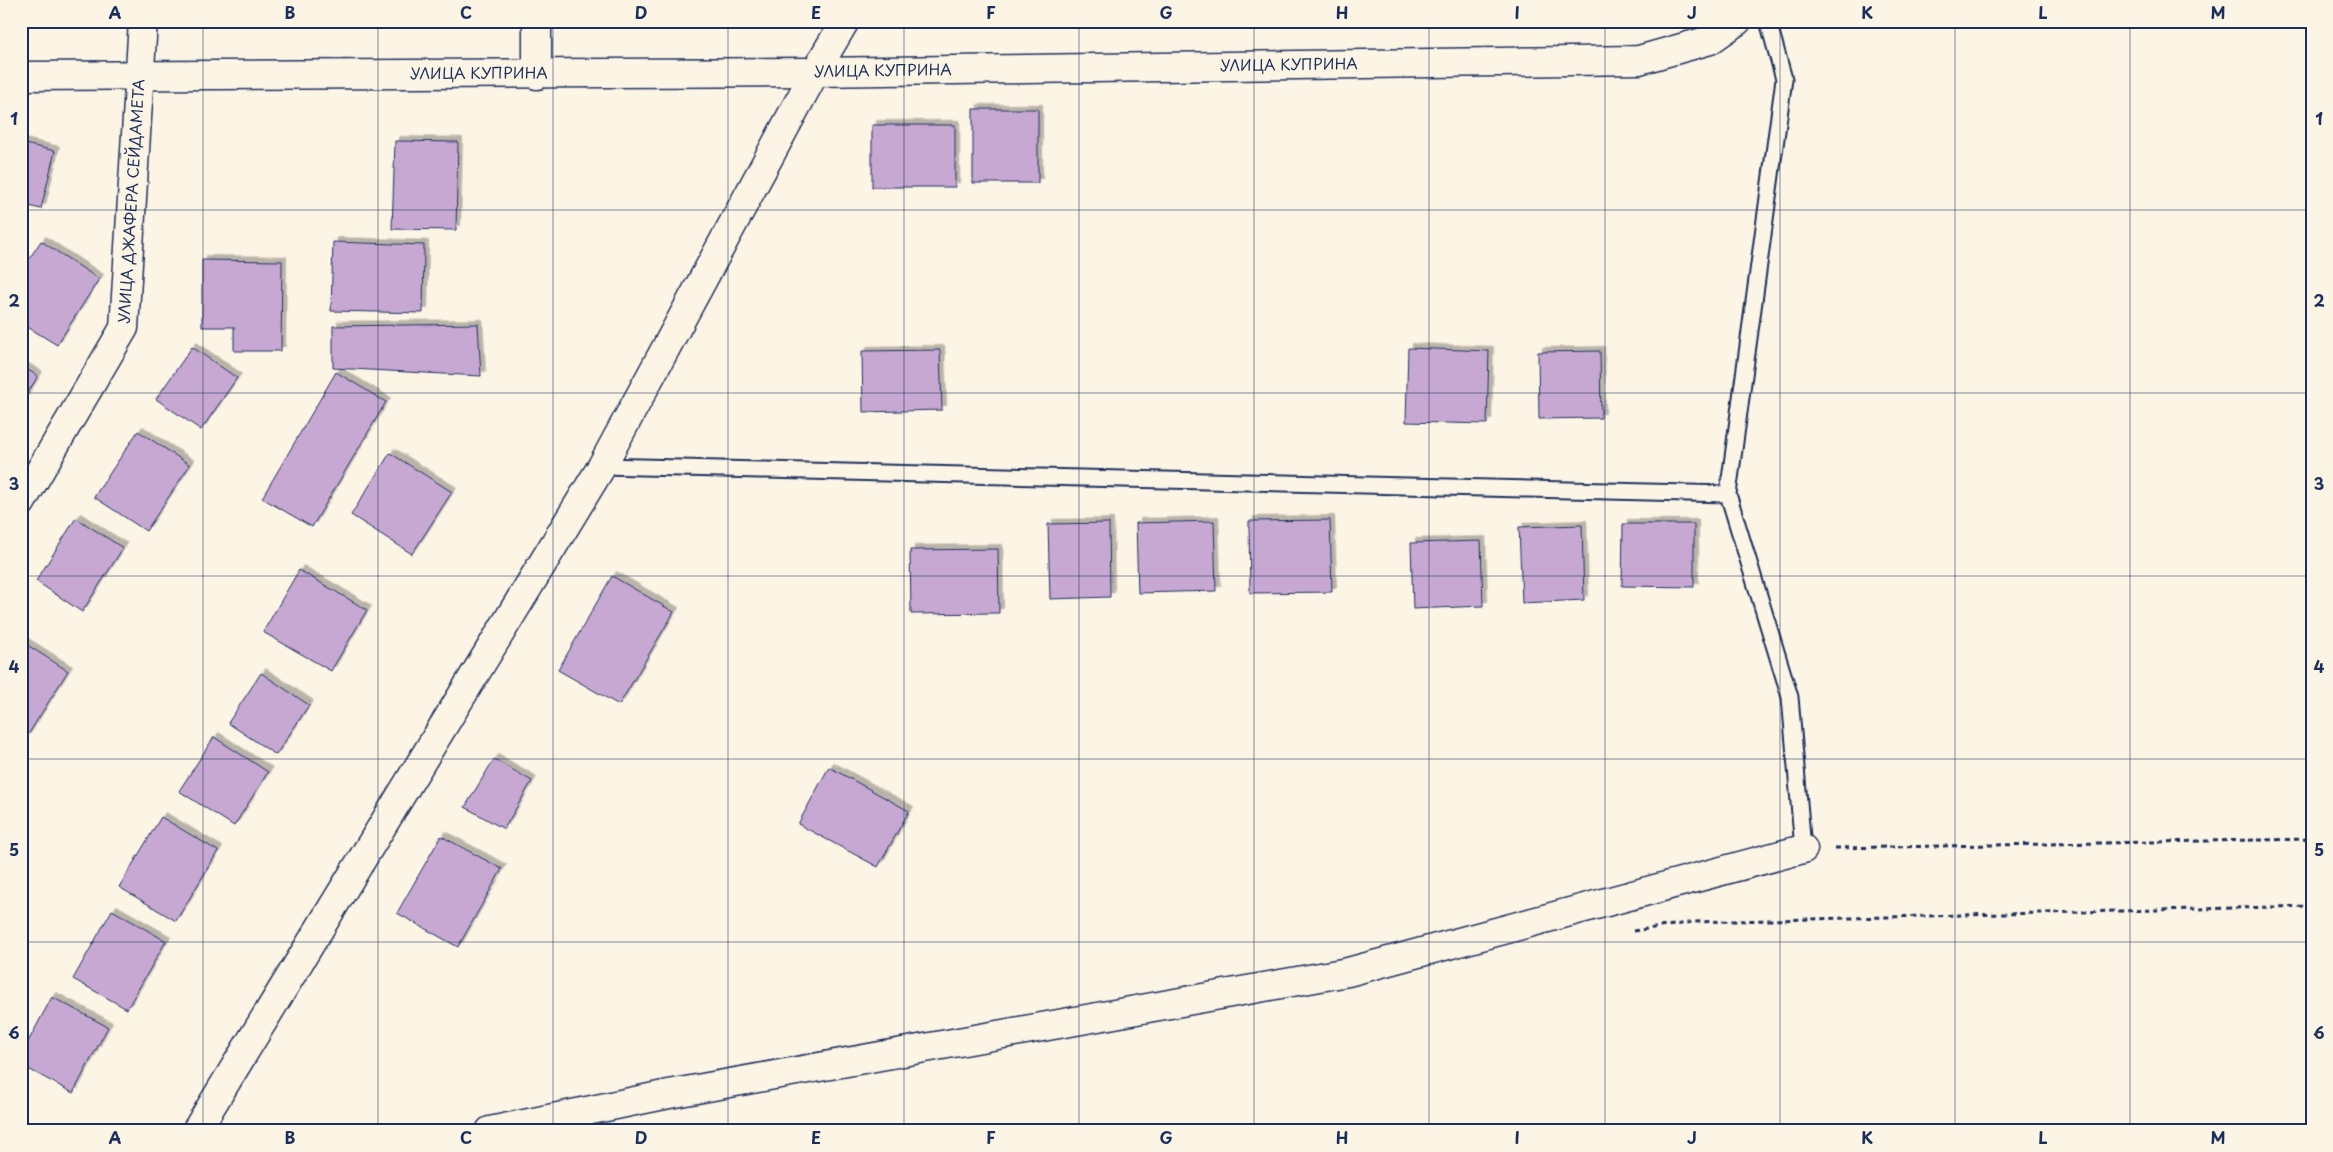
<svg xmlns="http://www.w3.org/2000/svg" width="2333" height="1152" font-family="'Playpen Sans',sans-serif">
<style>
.building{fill:#c7a8d3;stroke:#1b2f5e;filter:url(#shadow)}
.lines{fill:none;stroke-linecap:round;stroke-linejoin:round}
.lane-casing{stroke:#1b2f5e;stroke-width:19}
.street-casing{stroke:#1b2f5e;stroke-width:31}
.path{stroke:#1b2f5e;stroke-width:3;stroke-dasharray:5 4;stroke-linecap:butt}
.lane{stroke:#fcf5e5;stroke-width:15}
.street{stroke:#fcf5e5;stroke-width:28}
.grid{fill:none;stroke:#1b2f5e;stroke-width:1;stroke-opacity:0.55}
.labels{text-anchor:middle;stroke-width:4;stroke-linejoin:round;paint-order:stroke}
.street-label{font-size:15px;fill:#1b2f5e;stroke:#fcf5e5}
.neatline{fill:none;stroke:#1b2f5e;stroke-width:2}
.grid-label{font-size:16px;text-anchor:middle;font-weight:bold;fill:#1b2f5e}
</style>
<defs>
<filter id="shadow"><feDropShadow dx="4.5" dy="-4.5" stdDeviation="0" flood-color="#0004"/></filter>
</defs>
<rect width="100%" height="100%" fill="#fcf5e5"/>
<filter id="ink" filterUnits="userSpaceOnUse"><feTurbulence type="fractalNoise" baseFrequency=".02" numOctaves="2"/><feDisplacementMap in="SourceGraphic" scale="10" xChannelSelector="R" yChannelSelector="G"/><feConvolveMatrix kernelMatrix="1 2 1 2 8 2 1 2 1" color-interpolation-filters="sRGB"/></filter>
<g filter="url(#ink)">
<path class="building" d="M973 109H1038V183H973Z
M872 125H955V187H872Z
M395 141 458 142 456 230 392 229Z
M21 143 55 151 41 209 21 204Z
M41 241 99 279 57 345 21 323V271Z
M333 242 424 245 423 313 331 311Z
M202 260 282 261 281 351H234V327H202Z
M478 324 481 376 333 368V326Z
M192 347 237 378 201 430 156 399Z
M1408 348 1489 351 1487 424 1406 422Z
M940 350 942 410 863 412 862 351Z
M1600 351 1601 418 1539 419 1538 352Z
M21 366 38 376 21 404Z
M336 372 386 402 312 527 262 498Z
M138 431 190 465 146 531 94 497Z
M390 453 452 492 412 554 351 515Z
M76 518 123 548 82 612 36 581Z
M1330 520 1332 592 1250 593 1249 521Z
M1214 521 1216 591 1138 593 1136 523Z
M1109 523 1110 597 1050 599 1048 524Z
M1623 524H1694V587L1622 586Z
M1582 525 1584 600 1522 603 1519 527Z
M1481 541 1483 606 1413 609 1411 543Z
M998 549 999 613 911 614 910 550Z
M299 570 367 610 331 671 263 632Z
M612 576 674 612 619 705 558 670Z
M21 641 68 671 26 738 21 736Z
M261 673 309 705 276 755 228 723Z
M214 737 268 772 234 826 179 791Z
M494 759 532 781 504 829 465 807Z
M829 767 909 811 878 867 798 824Z
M161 817 218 851 176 921 119 887Z
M441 836 502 869 458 947 397 913Z
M112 910 166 941 127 1009 73 979Z
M52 997 108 1027 73 1093 21 1065V1055Z"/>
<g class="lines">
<defs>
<path id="lane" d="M602 466 1728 494 1784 79 1768 21
M1728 494 1790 697 1803 849"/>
<g id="street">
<path d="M537 21V75"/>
<path id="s1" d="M21 76 815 72 1639 60 1710 40 1737 21"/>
<path id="s2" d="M21 503 124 328 143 21"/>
<path d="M196 1131 602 466 815 72 845 21"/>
<path d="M490 1131 669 1094 1348 972 1803 849"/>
</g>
</defs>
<use href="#lane" class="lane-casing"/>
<use href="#street" class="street-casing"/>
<path class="path" d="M1835 848 2312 839
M1633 931 1694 922 2312 906"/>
<use href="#lane" class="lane"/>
<use href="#street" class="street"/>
</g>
</g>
<path class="grid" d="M203 21V1131M378 21V1131M553 21V1131M728 21V1131M904 21V1131M1079 21V1131M1254 21V1131M1429 21V1131M1605 21V1131M1780 21V1131M1955 21V1131M2130 21V1131M21 210H2312M21 393H2312M21 576H2312M21 759H2312M21 942H2312"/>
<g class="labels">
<g class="street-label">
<text dy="5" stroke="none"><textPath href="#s1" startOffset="1268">УЛИЦА КУПРИНА</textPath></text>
<text dy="5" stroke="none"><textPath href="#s1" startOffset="862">УЛИЦА КУПРИНА</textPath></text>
<text dy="5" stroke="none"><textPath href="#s1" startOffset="458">УЛИЦА КУПРИНА</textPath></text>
<text dy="5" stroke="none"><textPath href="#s2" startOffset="330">УЛИЦА ДЖАФЕРА СЕЙДАМЕТА</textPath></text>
</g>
</g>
<rect width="2333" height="1152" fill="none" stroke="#fcf5e5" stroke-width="55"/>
<rect x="28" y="28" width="2278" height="1096" class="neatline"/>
<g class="grid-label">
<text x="115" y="19">A</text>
<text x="290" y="19">B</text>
<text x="466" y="19">C</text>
<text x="641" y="19">D</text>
<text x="816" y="19">E</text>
<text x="991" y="19">F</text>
<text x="1166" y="19">G</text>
<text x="1342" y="19">H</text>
<text x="1517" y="19">I</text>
<text x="1692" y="19">J</text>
<text x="1867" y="19">K</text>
<text x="2043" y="19">L</text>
<text x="2218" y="19">M</text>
<text x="14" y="125">1</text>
<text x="2319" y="125">1</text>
<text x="14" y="307">2</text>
<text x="2319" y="307">2</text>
<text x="14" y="490">3</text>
<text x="2319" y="490">3</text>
<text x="14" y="673">4</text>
<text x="2319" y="673">4</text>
<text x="14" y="856">5</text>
<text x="2319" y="856">5</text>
<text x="14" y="1039">6</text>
<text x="2319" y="1039">6</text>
<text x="115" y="1144">A</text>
<text x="290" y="1144">B</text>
<text x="466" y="1144">C</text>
<text x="641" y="1144">D</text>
<text x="816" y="1144">E</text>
<text x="991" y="1144">F</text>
<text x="1166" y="1144">G</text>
<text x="1342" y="1144">H</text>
<text x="1517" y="1144">I</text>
<text x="1692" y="1144">J</text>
<text x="1867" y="1144">K</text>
<text x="2043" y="1144">L</text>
<text x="2218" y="1144">M</text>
</g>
</svg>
